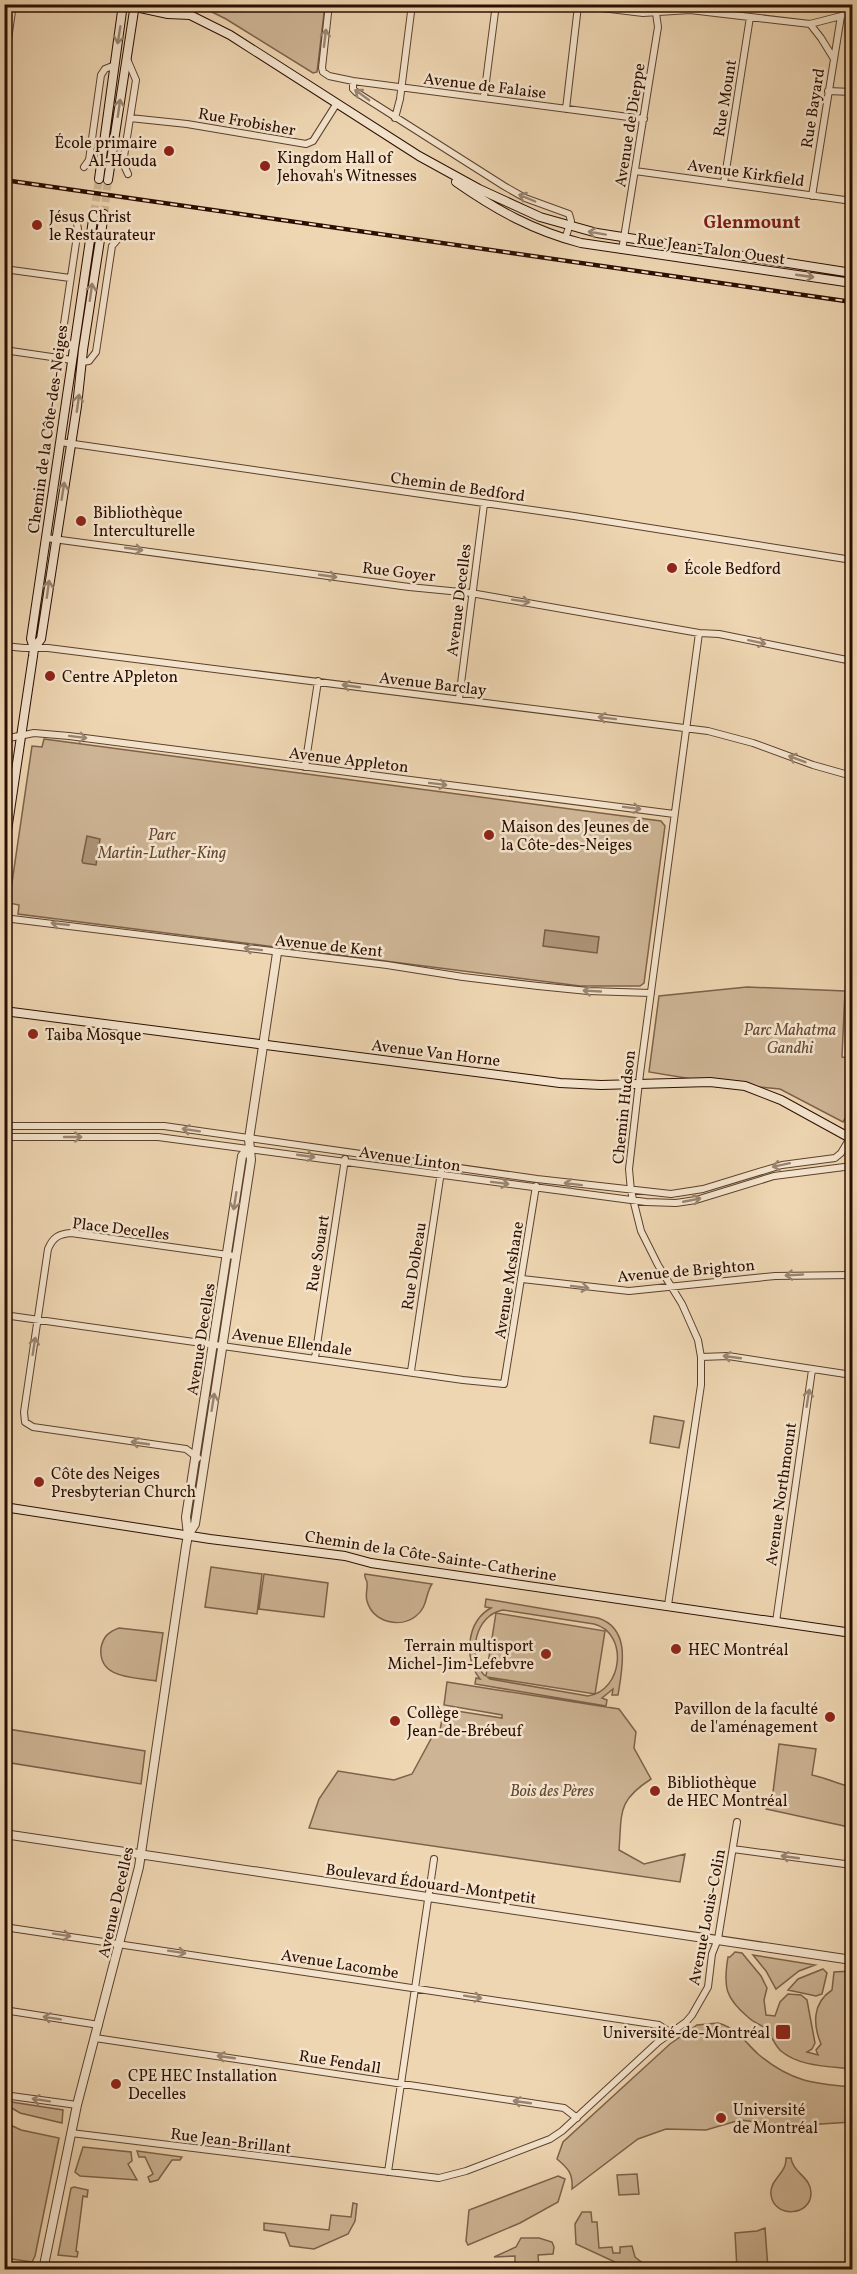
<svg xmlns="http://www.w3.org/2000/svg" width="857" height="2274" font-family="Vollkorn,serif">
<style>
.green{fill:#cdb494;stroke:#7c614a;stroke-width:1.5;fill-rule:evenodd}
.water{fill:#ac9275;stroke:#785d46;stroke-width:1.5}
.lines{fill:none;stroke-linecap:round;stroke-linejoin:round}
.secondary-tunnel{stroke:#d1b897;stroke-width:8;stroke-dasharray:8 4;stroke-linecap:butt}
.minor-casing{stroke:#5c402c;stroke-width:8}
.tertiary-casing{stroke:#5c402c;stroke-width:10}
.secondary-casing{stroke:#2b0e00;stroke-width:10}
.minor{stroke:#f4e4cd;stroke-width:6}
.tertiary{stroke:#f4e4cd;stroke-width:8}
.secondary{stroke:#f4e4cd;stroke-width:8}
.rail-casing{stroke:#2b0e00;stroke-width:4.5}
.rail{stroke:#f4e4cd;stroke-width:2;stroke-dasharray:7;stroke-linecap:butt}
.oneway{stroke:#9a8471}
.poi-dot{fill:#8f2418;stroke:#f4e4cd;stroke-width:2}
.labels{text-anchor:middle;stroke-width:5;stroke-linejoin:round;paint-order:stroke}
.street-label{font-size:16px;fill:#2b0e00;stroke:#f4e4cd}
.poi-label{font-size:16px;fill:#2b0e00;stroke:#f4e4cd;text-anchor:start}
.park-label{font-size:16px;font-style:italic;fill:#644834;stroke:#f4e4cd}
.neighbourhood-label{font-size:18px;font-weight:bold;fill:#7a1f14;stroke:#f4e4cd}
</style>
<rect width="100%" height="100%" fill="#eed6b2"/>
<filter id="stains"><feTurbulence type="fractalNoise" baseFrequency=".00333" numOctaves="4"/><feColorMatrix values="0 0 0 0 .2 0 0 0 0 .09 0 0 0 0 .02 0 0 0 .5 -.17"/></filter>
<radialGradient id="worn" r=".72"><stop offset=".6" stop-color="#630" stop-opacity="0"/><stop offset="1" stop-color="#630" stop-opacity=".3"/></radialGradient>
<path class="green" d="M198 5H325L317 72 313 73 226 19Z
M44 739 661 821 665 826 644 983 640 986H580L18 914 19 905 9 903 32 746 42 747Z
M747 987 845 991 842 1057 852 1058V1113L849 1112 843 1122 780 1089 710 1082 649 1072 659 996Z
M654 1416 684 1421 679 1448 650 1443Z
M211 1567 262 1574 257 1614 205 1607Z
M264 1574 328 1583 324 1617 259 1609Z
M365 1574 432 1584C425 1594 428 1607 416 1616 400 1629 373 1622 367 1601 365 1594 368 1588 367 1582 366 1579 364 1577 365 1574Z
M486 1599 598 1618C632 1629 622 1669 618 1695H612L613 1689 602 1698 607 1700 606 1706 475 1684 476 1678 480 1679C463 1658 467 1621 491 1608L485 1607ZM503 1610 594 1624C629 1633 623 1691 588 1696L490 1679 487 1677 595 1694 605 1631 496 1613 486 1676 484 1675C467 1655 475 1615 503 1610Z
M119 1628 163 1633 156 1681C134 1677 98 1679 101 1648 103 1637 108 1632 119 1628Z
M447 1682 619 1709 636 1732 634 1748 651 1779C617 1801 622 1812 619 1850L644 1864 685 1854 680 1882 309 1828 319 1799 338 1771 394 1780 412 1774 432 1737 440 1730 444 1709 502 1718V1715L444 1705Z
M8 1729 145 1751 141 1784 5 1762Z
M779 1744 816 1749 812 1775C827 1778 837 1784 852 1787L849 1827 766 1809 773 1792Z
M735 1952 742 1953 761 1976 767 1988 764 2000 766 2015 775 2016 780 2002 788 1994 801 1995 807 2000 815 2043 812 2049 807 2052 818 2055 816 2050 821 2044C813 2025 812 2003 832 1990L834 1972 852 1971V2069C829 2066 800 2067 781 2051 774 2045 772 2035 765 2028 760 2024 754 2023 749 2018 725 1998 723 1987 728 1957H730Z
M753 1955 815 1965 799 1971 776 1989 766 1971Z
M823 1969 827 1973 822 1994 816 1996 788 1990 798 1979Z
M718 2023C737 2028 745 2042 758 2054 790 2081 813 2084 852 2087V2122L790 2126 740 2120 706 2130 666 2129 638 2139 572 2189C573 2174 569 2169 557 2159L563 2142 670 2044 697 2025Z
M5 2101 63 2110 62 2123 20 2113 5 2104Z
M4 2122 21 2130 59 2138 35 2256 32 2262 5 2258Z
M83 2147 131 2152 132 2161 128 2164 137 2180 80 2176 75 2172Z
M137 2151 182 2157 180 2160H172L158 2180 150 2182 148 2177 153 2174 145 2157H139Z
M786 2158H791C793 2173 811 2177 811 2193 811 2217 774 2218 771 2195 769 2179 787 2174 786 2158Z
M637 2174 639 2194 619 2195 617 2175Z
M558 2176 565 2179 558 2202 520 2223 468 2245 466 2241 469 2210Z
M74 2187 88 2190 87 2197 83 2196 76 2251 78 2252 77 2257 58 2255 71 2188Z
M353 2203 357 2204 355 2221 348 2234 314 2249 290 2246 285 2233 264 2230V2223L329 2230 331 2215 351 2217Z
M582 2212H591L592 2222H597L599 2248 612 2247 613 2253H620V2247L632 2246 635 2257 644 2264 643 2269H630L576 2244 575 2224Z
M765 2228 768 2269H737L735 2233 757 2231Z
M521 2238H539L552 2242 554 2247 553 2254 538 2255 539 2269H515V2256L494 2257 516 2247Z"/>
<path class="water" d="M87 836 100 839 96 865 83 863 82 861Z
M545 930 599 937 597 953 543 946Z"/>
<g class="lines">
<path class="secondary-tunnel" d="M94 213 99 179
M104 214 108 180"/>
<defs>
<path id="minor" d="M329 4 322 68 323 72 329 76 353 81 644 119
M569 4 643 13 690 10 810 24 841 16 852 9
M810 24 821 38 834 59
M127 59 136 80 123 163 128 174
M4 68 13 4
M353 81V89L356 92 504 186 525 198 569 214 571 221 565 239
M828 91 852 92
M484 97 496 4
M566 109 578 6
M130 118 187 124 306 144 313 141 337 103
M395 118 400 99 412 4
M84 167 89 160 101 75 105 69 115 65
M635 171 852 201
M724 183 750 17
M812 196 841 16
M622 250 658 27 656 13 652 4
M4 269 70 278
M4 350 72 360
M59 358 78 229 76 218
M82 362 89 361 96 352 112 246 118 239
M60 442 574 516 852 560
M46 538 409 587 471 593 699 633 719 634 852 661
M4 646 24 648H48L708 731 753 743 813 765 852 776
M459 699 484 504
M4 739 34 733 69 736 674 814
M305 767 318 681
M4 918 387 965 463 977 538 986 588 991 651 993
M4 1126H164L537 1179 671 1194 703 1189 782 1165 835 1158 841 1153 850 1138
M4 1137H158L646 1202 676 1203 696 1200 774 1176 852 1166
M522 1279 629 1291 775 1276 852 1275
M4 1315 463 1380 504 1384 536 1186
M701 1357 728 1356 852 1375
M315 1358 345 1159
M411 1371 442 1165
M198 1458 186 1449 33 1427 25 1422 24 1412 48 1249C53 1237 59 1234 71 1233L235 1256
M668 1605 701 1385V1357L698 1340 682 1304 658 1265 641 1231 631 1191 629 1169 640 1074 699 633
M776 1622 812 1370
M733 1849 852 1865
M848 1865 852 1831
M4 1927 659 2025 670 2032
M4 2010 99 2025
M95 2038 564 2108 577 2118
M4 2095 77 2105
M71 2133 439 2178 466 2171 550 2139 562 2131 658 2042 686 2022 692 2015 708 1987 712 1954 718 1939 737 1822
M388 2172 434 1859
M4 2266 22 2270"/>
<path id="tertiary" d="M188 1535 186 1517 242 1156 249 1148
M4 1834 852 1960
M43 2270 77 2105 139 1867 186 1546 188 1535 195 1524 251 1160 249 1139 277 953"/>
<path id="secondary" d="M174 4 190 15 230 35 419 156 479 189 540 217 597 233 852 273
M131 6 168 14 190 15
M99 179 123 4
M108 180 135 4
M456 182C496 210 534 231 581 243L852 283
M34 648 31 639 94 213
M4 851 33 656 34 648 41 639 77 406 83 350 104 214
M4 1011 560 1083 601 1085 710 1082 745 1086 781 1100 852 1139
M4 1507 210 1539 345 1556 371 1563 852 1633"/>
</defs>
<use href="#minor" class="minor-casing"/>
<use href="#tertiary" class="tertiary-casing"/>
<use href="#secondary" class="secondary-casing"/>
<use href="#minor" class="minor"/>
<use href="#tertiary" class="tertiary"/>
<use href="#secondary" class="secondary"/>
<defs>
<path id="rail" d="M4 180 852 302"/>
</defs>
<use href="#rail" class="rail-casing"/>
<use href="#rail" class="rail"/>
</g>
<defs><path id="oneway-shaft" d="M-6 0H5M1.5-3L5.5 0L1.5 3" fill="none" stroke-width="1.6" stroke-linecap="round" stroke-linejoin="round" transform="scale(1.5)"/></defs>
<g class="oneway">
<use href="#oneway-shaft" transform="translate(119 35) rotate(99)"/>
<use href="#oneway-shaft" transform="translate(325 38) rotate(-83)"/>
<use href="#oneway-shaft" transform="translate(362 95) rotate(-144)"/>
<use href="#oneway-shaft" transform="translate(119 108) rotate(-82)"/>
<use href="#oneway-shaft" transform="translate(527 198) rotate(-157)"/>
<use href="#oneway-shaft" transform="translate(597 233) rotate(-170)"/>
<use href="#oneway-shaft" transform="translate(805 276) rotate(8)"/>
<use href="#oneway-shaft" transform="translate(91 292) rotate(-82)"/>
<use href="#oneway-shaft" transform="translate(78 403) rotate(-82)"/>
<use href="#oneway-shaft" transform="translate(63 491) rotate(-81)"/>
<use href="#oneway-shaft" transform="translate(134 549) rotate(8)"/>
<use href="#oneway-shaft" transform="translate(328 576) rotate(8)"/>
<use href="#oneway-shaft" transform="translate(48 589) rotate(-82)"/>
<use href="#oneway-shaft" transform="translate(521 601) rotate(9)"/>
<use href="#oneway-shaft" transform="translate(757 642) rotate(12)"/>
<use href="#oneway-shaft" transform="translate(351 686) rotate(-172)"/>
<use href="#oneway-shaft" transform="translate(607 718) rotate(-173)"/>
<use href="#oneway-shaft" transform="translate(78 737) rotate(7)"/>
<use href="#oneway-shaft" transform="translate(797 759) rotate(-159)"/>
<use href="#oneway-shaft" transform="translate(438 784) rotate(7)"/>
<use href="#oneway-shaft" transform="translate(632 808) rotate(7)"/>
<use href="#oneway-shaft" transform="translate(60 924) rotate(-174)"/>
<use href="#oneway-shaft" transform="translate(253 949) rotate(-173)"/>
<use href="#oneway-shaft" transform="translate(592 991) rotate(-177)"/>
<use href="#oneway-shaft" transform="translate(191 1130) rotate(-171)"/>
<use href="#oneway-shaft" transform="translate(73 1137)"/>
<use href="#oneway-shaft" transform="translate(306 1156) rotate(8)"/>
<use href="#oneway-shaft" transform="translate(781 1165) rotate(168)"/>
<use href="#oneway-shaft" transform="translate(500 1183) rotate(7)"/>
<use href="#oneway-shaft" transform="translate(573 1184) rotate(-173)"/>
<use href="#oneway-shaft" transform="translate(692 1200) rotate(-11)"/>
<use href="#oneway-shaft" transform="translate(235 1201) rotate(99)"/>
<use href="#oneway-shaft" transform="translate(794 1275) rotate(177)"/>
<use href="#oneway-shaft" transform="translate(580 1287) rotate(7)"/>
<use href="#oneway-shaft" transform="translate(34 1346) rotate(-81)"/>
<use href="#oneway-shaft" transform="translate(732 1357) rotate(-172)"/>
<use href="#oneway-shaft" transform="translate(808 1398) rotate(-81)"/>
<use href="#oneway-shaft" transform="translate(213 1402) rotate(-81)"/>
<use href="#oneway-shaft" transform="translate(140 1443) rotate(-172)"/>
<use href="#oneway-shaft" transform="translate(790 1857) rotate(-172)"/>
<use href="#oneway-shaft" transform="translate(62 1935) rotate(9)"/>
<use href="#oneway-shaft" transform="translate(177 1952) rotate(9)"/>
<use href="#oneway-shaft" transform="translate(473 1997) rotate(9)"/>
<use href="#oneway-shaft" transform="translate(52 2018) rotate(-171)"/>
<use href="#oneway-shaft" transform="translate(226 2057) rotate(-172)"/>
<use href="#oneway-shaft" transform="translate(41 2100) rotate(-171)"/>
<use href="#oneway-shaft" transform="translate(522 2102) rotate(-172)"/>
</g>
<g class="poi-dot">
<circle cx="169" cy="151" r="6"/>
<circle cx="265" cy="166" r="6"/>
<circle cx="37" cy="225" r="6"/>
<circle cx="81" cy="521" r="6"/>
<circle cx="672" cy="568" r="6"/>
<circle cx="50" cy="676" r="6"/>
<circle cx="489" cy="835" r="6"/>
<circle cx="33" cy="1034" r="6"/>
<circle cx="39" cy="1482" r="6"/>
<circle cx="676" cy="1649" r="6"/>
<circle cx="546" cy="1654" r="6"/>
<circle cx="830" cy="1717" r="6"/>
<circle cx="395" cy="1721" r="6"/>
<circle cx="655" cy="1791" r="6"/>
<rect x="775" y="2024" width="16" height="16" rx="3"/>
<circle cx="116" cy="2084" r="6"/>
<circle cx="721" cy="2118" r="6"/>
</g>
<g class="labels">
<g class="street-label">
<text transform="translate(485 85) rotate(7)" y="6">Avenue de Falaise</text>
<text transform="translate(724 98) rotate(-81)" y="6">Rue Mount</text>
<text transform="translate(812 108) rotate(-81)" y="6">Rue Bayard</text>
<text transform="translate(247 121) rotate(10)" y="6">Rue Frobisher</text>
<text transform="translate(629 125) rotate(-81)" y="6">Avenue de Dieppe</text>
<text transform="translate(746 172) rotate(8)" y="6">Avenue Kirkfield</text>
<text transform="translate(711 248) rotate(8)" y="6">Rue Jean-Talon Ouest</text>
<text transform="translate(47 429) rotate(-82)" y="6">Chemin de la Côte-des-Neiges</text>
<text transform="translate(458 486) rotate(8)" y="6">Chemin de Bedford</text>
<text transform="translate(399 571) rotate(7)" y="6">Rue Goyer</text>
<text transform="translate(458 600) rotate(-83)" y="6">Avenue Decelles</text>
<text transform="translate(433 683) rotate(7)" y="6">Avenue Barclay</text>
<text transform="translate(349 759) rotate(7)" y="6">Avenue Appleton</text>
<text transform="translate(329 945) rotate(6)" y="6">Avenue de Kent</text>
<text transform="translate(436 1052) rotate(7)" y="6">Avenue Van Horne</text>
<text transform="translate(623 1107) rotate(-84)" y="6">Chemin Hudson</text>
<text transform="translate(410 1158) rotate(8)" y="6">Avenue Linton</text>
<text transform="translate(121 1228) rotate(7)" y="6">Place Decelles</text>
<text transform="translate(317 1253) rotate(-81)" y="6">Rue Souart</text>
<text transform="translate(413 1266) rotate(-81)" y="6">Rue Dolbeau</text>
<text transform="translate(686 1270) rotate(-5)" y="6">Avenue de Brighton</text>
<text transform="translate(508 1280) rotate(-81)" y="6">Avenue Mcshane</text>
<text transform="translate(200 1339) rotate(-81)" y="6">Avenue Decelles</text>
<text transform="translate(292 1341) rotate(8)" y="6">Avenue Ellendale</text>
<text transform="translate(780 1494) rotate(-82)" y="6">Avenue Northmount</text>
<text transform="translate(431 1555) rotate(9)" y="6">Chemin de la Côte-Sainte-Catherine</text>
<text transform="translate(431 1883) rotate(8)" y="6">Boulevard Édouard-Montpetit</text>
<text transform="translate(115 1902) rotate(-77)" y="6">Avenue Decelles</text>
<text transform="translate(706 1917) rotate(-79)" y="6">Avenue Louis-Colin</text>
<text transform="translate(340 1963) rotate(9)" y="6">Avenue Lacombe</text>
<text transform="translate(340 2061) rotate(9)" y="6">Rue Fendall</text>
<text transform="translate(231 2140) rotate(7)" y="6">Rue Jean-Brillant</text>
</g>
<g class="poi-label">
<text x="157" y="148" text-anchor="end">École primaire<tspan x="157" dy="18">Al-Houda</tspan></text>
<text x="277" y="163">Kingdom Hall of<tspan x="277" dy="18">Jehovah's Witnesses</tspan></text>
<text x="49" y="222">Jésus Christ<tspan x="49" dy="18">le Restaurateur</tspan></text>
<text x="93" y="518">Bibliothèque<tspan x="93" dy="18">Interculturelle</tspan></text>
<text x="684" y="574">École Bedford</text>
<text x="62" y="682">Centre APpleton</text>
<text x="501" y="832">Maison des Jeunes de<tspan x="501" dy="18">la Côte-des-Neiges</tspan></text>
<text x="45" y="1040">Taiba Mosque</text>
<text x="51" y="1479">Côte des Neiges<tspan x="51" dy="18">Presbyterian Church</tspan></text>
<text x="534" y="1651" text-anchor="end">Terrain multisport<tspan x="534" dy="18">Michel-Jim-Lefebvre</tspan></text>
<text x="688" y="1655">HEC Montréal</text>
<text x="818" y="1714" text-anchor="end">Pavillon de la faculté<tspan x="818" dy="18">de l'aménagement</tspan></text>
<text x="407" y="1718">Collège<tspan x="407" dy="18">Jean-de-Brébeuf</tspan></text>
<text x="667" y="1788">Bibliothèque<tspan x="667" dy="18">de HEC Montréal</tspan></text>
<text x="770" y="2038" text-anchor="end">Université-de-Montréal</text>
<text x="128" y="2081">CPE HEC Installation<tspan x="128" dy="18">Decelles</tspan></text>
<text x="733" y="2115">Université<tspan x="733" dy="18">de Montréal</tspan></text>
</g>
<g class="park-label">
<text x="162" y="840">Parc<tspan x="162" dy="18">Martin-Luther-King</tspan></text>
<text x="790" y="1035">Parc Mahatma<tspan x="790" dy="18">Gandhi</tspan></text>
<text x="552" y="1796">Bois des Pères</text>
</g>
<g class="neighbourhood-label">
<text x="752" y="228">Glenmount</text>
</g>
</g>
<rect width="857" height="2274" fill="none" stroke="#eed6b2" stroke-width="24"/>
<rect x="6" y="6" width="845" height="2262" fill="none" stroke="#2b0e00" stroke-width="3"/>
<rect x="12" y="12" width="833" height="2250" fill="none" stroke="#2b0e00" stroke-width="1.5"/>
<rect width="100%" height="100%" filter="url(#stains)"/>
<rect width="100%" height="100%" fill="url(#worn)"/>
</svg>
